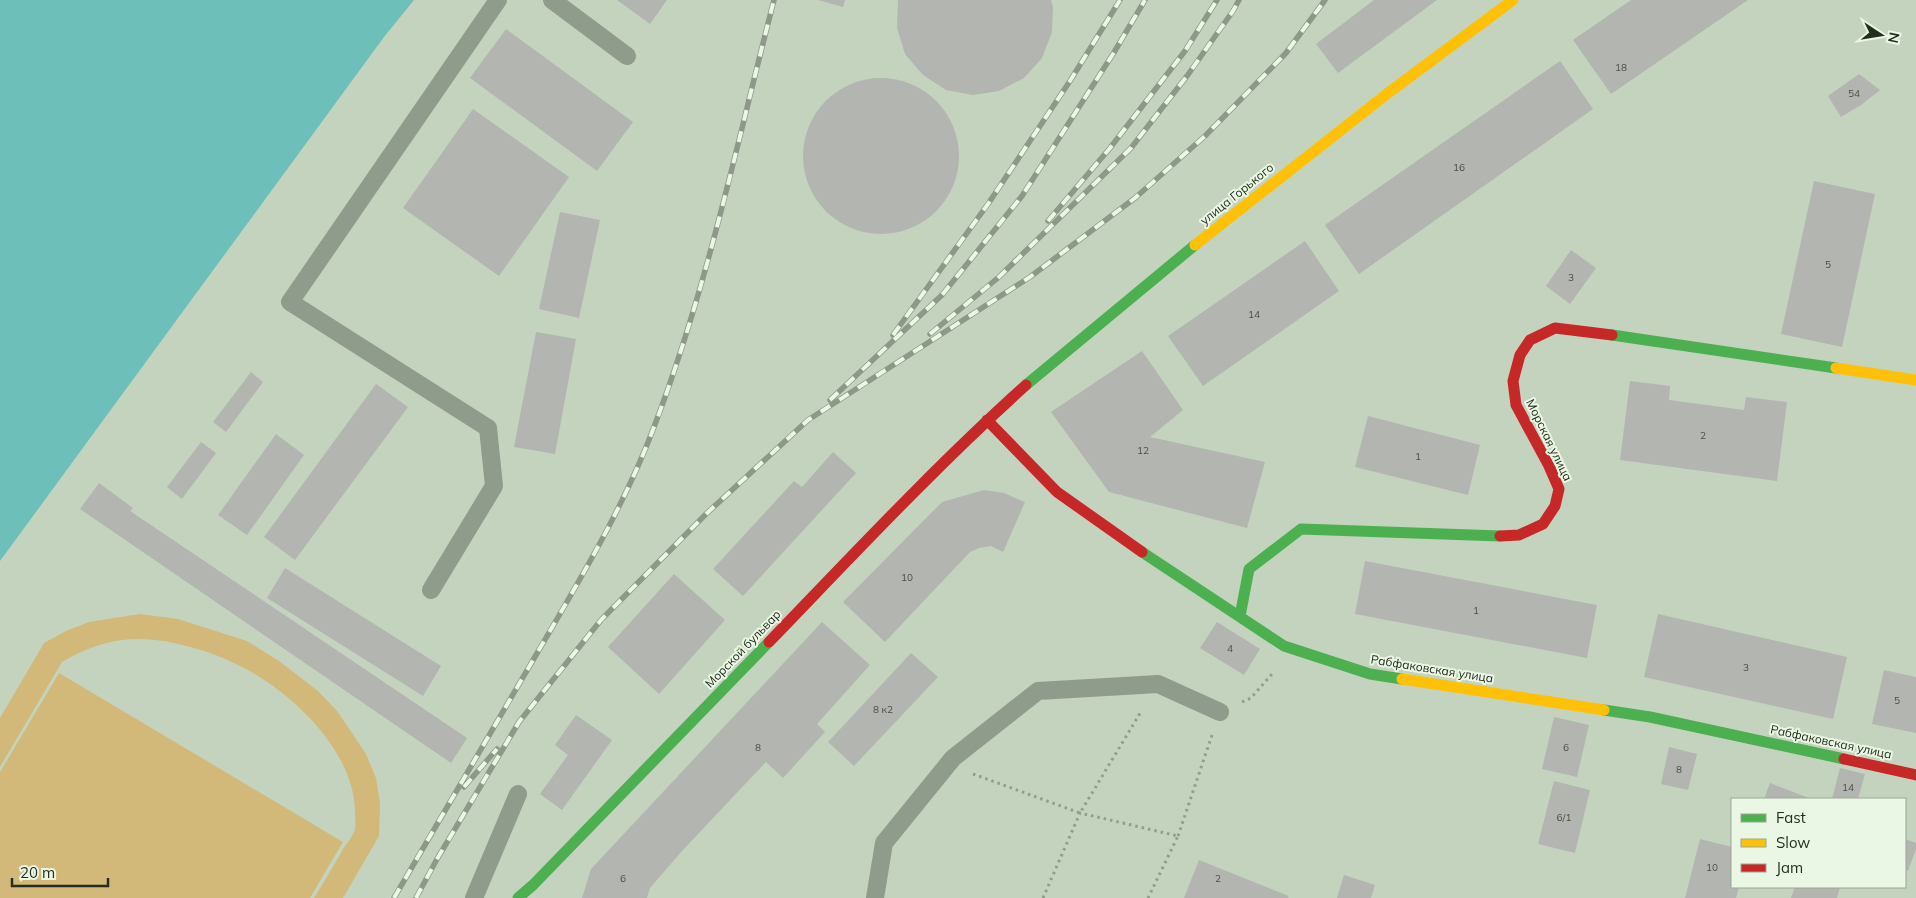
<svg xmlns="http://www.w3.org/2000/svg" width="1916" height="898" font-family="Mulish,sans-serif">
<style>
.green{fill:#d3b979}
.water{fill:#6dbfba}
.building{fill:#b3b5b1}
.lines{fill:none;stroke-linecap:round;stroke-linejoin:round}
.path{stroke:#919d8d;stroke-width:3;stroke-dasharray:2.5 4;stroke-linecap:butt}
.lane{stroke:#8f9c8b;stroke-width:18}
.fast{stroke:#4caf50;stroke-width:11}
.slow{stroke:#ffc107;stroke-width:11}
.jam{stroke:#c62828;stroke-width:11}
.rail-casing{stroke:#8d9888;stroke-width:5.5}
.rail{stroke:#eaf7e4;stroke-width:4;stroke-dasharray:11;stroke-linecap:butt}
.labels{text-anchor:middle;stroke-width:4;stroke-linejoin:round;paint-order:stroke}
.number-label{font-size:10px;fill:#485044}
.street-label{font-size:12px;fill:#242e1f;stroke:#eaf7e4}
</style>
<rect width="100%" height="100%" fill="#c4d3bd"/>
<path class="green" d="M140 614 178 619 247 641 279 661 318 691 337 711 352 733 366 754 376 778 380 803 379 836 343 898H314C324 882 334 865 343 849 347 843 353 836 355 829 356 825 355 819 355 814 356 751 289 689 236 664 208 650 172 640 141 639 113 638 85 648 62 662L0 767V718L44 643 66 631 89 622Z
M59 673 343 842 310 898H0V772Z"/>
<path class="water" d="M0 0H414L384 37 0 561Z"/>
<path class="building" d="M617 0H667L650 24Z
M818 0H845L843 7Z
M898 0H1051L1053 7 1052 32 1042 58 1024 78 999 91 973 95 946 90 923 75 905 54 897 28Z
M1374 0H1437L1338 73 1316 44Z
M1631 0H1748L1611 94 1573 40Z
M506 29 633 122 597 171 470 78Z
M1560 61 1593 109 1359 274 1325 225Z
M1859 74 1880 90 1861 105 1841 117 1828 96Z
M803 156a78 78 0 1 1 156 0a78 78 0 1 1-156 0Z
M473 109 569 177 499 276 403 208Z
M1814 181 1875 194 1842 347 1781 334Z
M560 212 600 220 579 318 539 309Z
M1305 241 1339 291 1203 386 1168 336Z
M1571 250 1596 268 1570 304 1546 286Z
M536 332 576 339 555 454 514 447Z
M1142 351 1183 410 1150 437 1265 462 1247 528 1109 492 1051 412Z
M251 372 263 382 226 432 213 422Z
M1630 381 1670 386 1669 400 1744 410 1746 397 1787 402 1777 481 1620 460Z
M376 384 408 407 295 560 264 537Z
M1368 416 1480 445 1468 495 1355 467Z
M276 434 304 455 247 535 218 515Z
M201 442 216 453 182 499 167 487Z
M833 452 856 473 743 596 713 569 794 481 802 487Z
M99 483 133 508 130 511 467 738 451 763 80 509Z
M984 490 1004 493 1025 502 1003 552 991 546 979 548 970 552 885 642 843 602 942 502Z
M1365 561 1597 605 1587 658 1355 614Z
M285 568 441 666 423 696 267 598Z
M674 574 725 620 659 694 608 647Z
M1658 614 1847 657 1833 719 1644 677Z
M822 622 870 665 817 724 825 732 783 778 766 762 682 851 650 888 647 898H582L591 869Z
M1217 622 1260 649 1244 675 1200 648Z
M911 653 938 677 854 766 828 742Z
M1884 670 1916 677V733L1872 724Z
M576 715 612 740 562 810 540 794 568 755 555 745Z
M1554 717 1589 725 1577 777 1542 769Z
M1669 747 1697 754 1688 790 1661 784Z
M1840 768 1865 774 1858 799H1832Z
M1554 781 1590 790 1575 853 1538 844Z
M1770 783 1811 799H1764Z
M1700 839 1732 847V887H1739L1736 898H1685Z
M1905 839 1916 843V849L1908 871 1905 870Z
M1199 860 1289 896 1288 898H1184Z
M1344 875 1375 885 1371 898H1337Z
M1795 887H1840L1837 898H1791Z"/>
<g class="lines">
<path class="path" d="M1242 702 1251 698 1272 674
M973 774 1080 813 1142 710
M1178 836 1212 735
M1043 898 1080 813 1178 836 1148 898"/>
<path class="lane" d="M552 0 627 56
M431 590 494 486 488 428 290 302 498 0
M474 898 518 794
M875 898 884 843 953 758 1038 691 1158 684 1220 712"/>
<path class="fast" d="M1612 335 1836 368
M1026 385 1195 245
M1142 552 1284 646 1370 674 1402 679
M1240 616 1249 569 1301 529 1500 536
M1604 710 1650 717 1844 759
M518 898 533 885 769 642"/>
<path class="slow" d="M1195 245 1388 93 1513 0
M1836 368 1916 380
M1402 679 1604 710"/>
<path class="jam" d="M987 420 1057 492 1142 552
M1500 536 1519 535 1543 524 1555 506 1559 489 1549 466 1516 405 1513 381 1520 355 1530 340 1555 328 1612 335
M769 642C853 555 936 466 1026 385
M1844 759 1916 775"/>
<defs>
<path id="rail" d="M1048 221 1110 148 1185 51 1217 0
M930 334 999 277 1131 148 1187 76 1233 11 1239 0
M893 335 988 204 1070 81 1120 0
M830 400 942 295 1022 196 1113 54 1145 0
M464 787 497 749
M394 898C441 817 489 736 536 655 579 581 624 507 654 427 707 289 737 143 774 0
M416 898 437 859 519 722 601 620 706 514 808 420 1030 277 1135 198 1205 136 1286 53 1325 0"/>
</defs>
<use href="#rail" class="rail-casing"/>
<use href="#rail" class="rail"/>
</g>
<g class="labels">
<g class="number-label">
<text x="1621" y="71">18</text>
<text x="1854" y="97">54</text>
<text x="1459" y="171">16</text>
<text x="1828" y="268">5</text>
<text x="1571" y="281">3</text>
<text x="1254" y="318">14</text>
<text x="1703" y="439">2</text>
<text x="1143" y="454">12</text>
<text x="1418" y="460">1</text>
<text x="907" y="581">10</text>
<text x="1476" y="614">1</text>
<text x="1230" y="652">4</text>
<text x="1746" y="671">3</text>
<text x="1897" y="704">5</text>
<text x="883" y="713">8 к2</text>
<text x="758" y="751">8</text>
<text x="1566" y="751">6</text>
<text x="1679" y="773">8</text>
<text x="1848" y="791">14</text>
<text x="1564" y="821">6/1</text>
<text x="1712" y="871">10</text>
<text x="623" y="882">6</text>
<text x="1218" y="882">2</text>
</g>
<g class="street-label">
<text transform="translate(1237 194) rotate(-39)" y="4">улица Горького</text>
<text transform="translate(1549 440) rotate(64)" y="4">Морская улица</text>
<text transform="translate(743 649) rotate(-46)" y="4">Морской бульвар</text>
<text transform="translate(1432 669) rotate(9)" y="4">Рабфаковская улица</text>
<text transform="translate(1831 742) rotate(12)" y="4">Рабфаковская улица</text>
</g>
</g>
<rect x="1731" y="798" width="175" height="90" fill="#eaf7e4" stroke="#9ba795"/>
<rect x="1741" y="814" width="25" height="8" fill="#4caf50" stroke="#9ba795"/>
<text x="1776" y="823" font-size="15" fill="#242e1f">Fast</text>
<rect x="1741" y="839" width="25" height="8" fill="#ffc107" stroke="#9ba795"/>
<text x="1776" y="848" font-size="15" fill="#242e1f">Slow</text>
<rect x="1741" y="864" width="25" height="8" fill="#c62828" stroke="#9ba795"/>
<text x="1776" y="873" font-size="15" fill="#242e1f">Jam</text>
<g transform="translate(1881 35) rotate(102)" stroke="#eaf7e4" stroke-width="4" paint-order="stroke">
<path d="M0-4L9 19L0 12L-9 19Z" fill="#242e1f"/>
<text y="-8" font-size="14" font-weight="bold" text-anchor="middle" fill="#242e1f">N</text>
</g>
<path d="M12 878v8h96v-8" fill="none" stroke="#242e1f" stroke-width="2.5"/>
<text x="20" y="878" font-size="15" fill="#242e1f" stroke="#eaf7e4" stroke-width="4" paint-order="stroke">20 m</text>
</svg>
